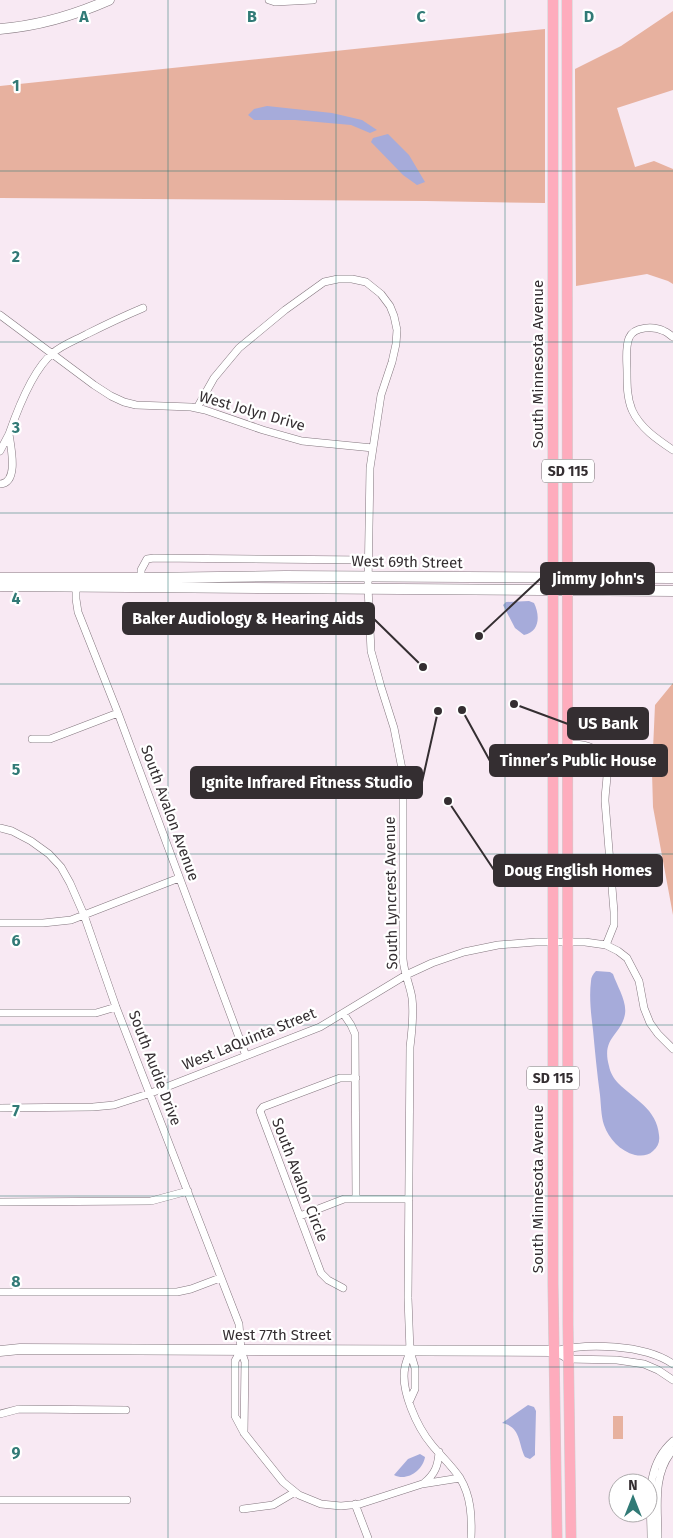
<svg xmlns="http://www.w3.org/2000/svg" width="673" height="1538" font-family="'Fira Sans',sans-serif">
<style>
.green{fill:#e7b19f}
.water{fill:#a6abda}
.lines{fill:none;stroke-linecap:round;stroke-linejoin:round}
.street-casing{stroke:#83767e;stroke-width:8}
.secondary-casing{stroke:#83767e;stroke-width:11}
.primary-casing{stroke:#cecdce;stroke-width:11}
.street{stroke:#fff;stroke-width:7}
.secondary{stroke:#fff;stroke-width:10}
.primary{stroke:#feacbd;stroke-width:10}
.grid{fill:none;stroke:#317a76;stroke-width:1;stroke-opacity:0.55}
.labels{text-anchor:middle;stroke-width:4.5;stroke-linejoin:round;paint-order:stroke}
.shield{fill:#fff;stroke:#716d6f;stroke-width:1}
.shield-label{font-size:14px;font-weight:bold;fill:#342e31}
.street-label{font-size:15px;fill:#342e31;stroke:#fff}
.grid-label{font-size:16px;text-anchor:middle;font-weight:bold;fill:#317a76;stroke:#fff;stroke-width:4.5;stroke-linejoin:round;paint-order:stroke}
.leader{fill:none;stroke:#342e31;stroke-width:2}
.callout-dot{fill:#342e31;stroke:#fff;stroke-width:2}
.callout{fill:#342e31;stroke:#342e31;stroke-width:2}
.callout-label{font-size:16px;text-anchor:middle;font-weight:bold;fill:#fff}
</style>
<rect width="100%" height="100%" fill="#f8e9f3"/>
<path class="green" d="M673 11V90L617 108 635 167 654 161 673 169V284L668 281 647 274 576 286 575 69 621 46Z
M545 29V203L426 201 0 198V86Z
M673 683V915L653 807 652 772 655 705Z
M613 1416H623V1439H613Z"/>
<path class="water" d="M267 106 332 113 362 120 377 130 370 133 351 125 295 120H254L248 115 254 109Z
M388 134 409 155 425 182 417 185 403 175 371 142 373 138Z
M529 601 534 603C540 615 540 632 524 635L515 628 503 605 506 602Z
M596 971 610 972 613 974C617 986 627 1001 625 1014 621 1036 601 1037 609 1066 610 1072 614 1079 618 1083 634 1099 657 1109 659 1135 660 1142 658 1147 653 1151 648 1156 641 1156 635 1155 620 1151 609 1139 604 1125 601 1116 601 1104 600 1095 597 1073 595 1052 593 1030 591 1014 589 997 591 981 591 977 593 974 596 971Z
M528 1405 534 1407 536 1411 535 1449V1455L530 1459 525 1457C518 1443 521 1427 502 1423Z
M420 1454 425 1457C423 1470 407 1482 394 1475L408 1459Z"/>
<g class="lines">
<defs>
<path id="street" d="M269 0 275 2 313 0
M0 315 94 385 111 396 124 402 136 405 191 407 205 410 263 430 302 441 373 448
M673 337C670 335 667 332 664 331 654 326 634 326 629 338 625 348 627 362 627 372 627 385 627 398 632 410 640 428 658 440 673 450
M197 408 214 378 239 348 285 310 324 282 338 279H352L366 282 381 294 390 306 394 316 397 330 396 344 392 362 381 395 370 468 368 587 371 651 381 687 394 728 403 774V959C404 973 410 985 412 998 414 1014 412 1031 410 1047L408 1298 410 1351 415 1368V1389L410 1400
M9 434C17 411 33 369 53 353 62 345 76 340 87 334 105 325 124 316 143 308
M0 451 9 434C11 448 19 483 0 484
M141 581V570L147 559 154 558 368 560
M76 583V599L78 612 118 713 246 1056
M32 739H50L118 713
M567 744C581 744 597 745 604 759 610 772 605 787 605 801 608 838 611 875 614 912V925L606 945
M0 828 12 831 31 841 49 854 61 867 70 883 84 915 116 1007 239 1324 241 1350 245 1362 244 1433
M0 923H43L71 920 179 878
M0 1013H96L116 1007
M343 1013 351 1025 355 1034 356 1199
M0 1108 93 1107 114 1105 151 1093 320 1027 406 975 432 963 464 952 498 945 536 942H585L606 945 618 951 627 958 639 981 644 1008 650 1023 658 1034 673 1049
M0 1202 151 1201 188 1191
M300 1216 344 1199H409
M343 1288 328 1280 321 1273 260 1111 263 1107 332 1081 340 1078H356
M0 1292H177L191 1289 220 1278
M241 1350 235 1361V1416L244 1433 283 1482 299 1495 321 1504 341 1506 360 1504 422 1484 460 1478
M554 1351 568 1359 617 1360 644 1364 658 1370 673 1380
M554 1351C587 1343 644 1344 673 1364
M410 1352C408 1357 406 1362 405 1367 400 1390 417 1427 432 1445 441 1456 452 1466 460 1478 471 1496 472 1517 471 1538
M0 1414 19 1409 126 1410
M424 1483C435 1474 438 1466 439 1452
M0 1500H127
M355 1504 368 1538
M243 1509 273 1505 295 1492
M651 1538C651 1502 644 1467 673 1441
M658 1538C658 1508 652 1474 673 1450"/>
<path id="secondary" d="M0 29C37 26 75 15 109 0
M0 578H141L285 576 673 578
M0 586 673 591
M0 1351 20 1349 554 1351"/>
<path id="primary" d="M553 0V1284L557 1538
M567 0 568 1325 571 1538"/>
</defs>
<use href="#street" class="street-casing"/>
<use href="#secondary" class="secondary-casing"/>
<use href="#primary" class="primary-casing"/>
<use href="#street" class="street"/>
<use href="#secondary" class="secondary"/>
<use href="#primary" class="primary"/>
</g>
<path class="grid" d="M168 0V1538M336 0V1538M505 0V1538M0 171H673M0 342H673M0 513H673M0 684H673M0 854H673M0 1025H673M0 1196H673M0 1367H673"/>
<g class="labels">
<g class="shield">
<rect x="542" y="459.5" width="52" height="23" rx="4"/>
<rect x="527" y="1066.5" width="52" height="23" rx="4"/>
</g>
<g class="shield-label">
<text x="568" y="476">SD 115</text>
<text x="553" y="1083">SD 115</text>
</g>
<g class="street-label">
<text transform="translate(538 364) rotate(-90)" y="5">South Minnesota Avenue</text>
<text transform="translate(252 411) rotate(16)" y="5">West Jolyn Drive</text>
<text transform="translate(407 562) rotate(1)" y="5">West 69th Street</text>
<text transform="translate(170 813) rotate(70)" y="5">South Avalon Avenue</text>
<text transform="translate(391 893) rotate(-91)" y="5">South Lyncrest Avenue</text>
<text transform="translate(249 1039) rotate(-22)" y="5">West LaQuinta Street</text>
<text transform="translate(155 1068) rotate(69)" y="5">South Audie Drive</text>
<text transform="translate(300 1180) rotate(69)" y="5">South Avalon Circle</text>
<text transform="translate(538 1189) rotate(-90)" y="5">South Minnesota Avenue</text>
<text x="277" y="1340">West 77th Street</text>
</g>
</g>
<g class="grid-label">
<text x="84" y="22">A</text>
<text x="252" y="22">B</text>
<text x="421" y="22">C</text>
<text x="589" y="22">D</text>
<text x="16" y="91">1</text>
<text x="16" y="262">2</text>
<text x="16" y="433">3</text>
<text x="16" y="604">4</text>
<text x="16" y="775">5</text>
<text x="16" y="946">6</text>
<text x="16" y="1116">7</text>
<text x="16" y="1287">8</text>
<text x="16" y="1458">9</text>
</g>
<path class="leader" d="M479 636L541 578M423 667L374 619M514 704L568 724M462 710L490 761M438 711L422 782M448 801L494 870"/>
<g class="callout-dot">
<circle cx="479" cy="636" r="5"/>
<circle cx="423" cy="667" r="5"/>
<circle cx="514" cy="704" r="5"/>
<circle cx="462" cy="710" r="5"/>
<circle cx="438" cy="711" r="5"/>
<circle cx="448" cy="801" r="5"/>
</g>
<g class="callout">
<rect x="541" y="563" width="113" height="31" rx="5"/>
<rect x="123" y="603" width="251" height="31" rx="5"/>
<rect x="568" y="708" width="80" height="31" rx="5"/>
<rect x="490" y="745" width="177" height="31" rx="5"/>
<rect x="191" y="767" width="231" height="31" rx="5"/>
<rect x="494" y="855" width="168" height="31" rx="5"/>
</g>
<g class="callout-label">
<text x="598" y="584">Jimmy John's</text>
<text x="248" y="624">Baker Audiology &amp; Hearing Aids</text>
<text x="608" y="729">US Bank</text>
<text x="578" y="766">Tinner’s Public House</text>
<text x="307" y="788">Ignite Infrared Fitness Studio</text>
<text x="578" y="876">Doug English Homes</text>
</g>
<g transform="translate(633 1498)"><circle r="24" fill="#ffffff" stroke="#aeabad"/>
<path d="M0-4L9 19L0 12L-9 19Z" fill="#317a76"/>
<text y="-8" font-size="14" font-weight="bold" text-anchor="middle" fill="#342e31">N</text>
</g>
</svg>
